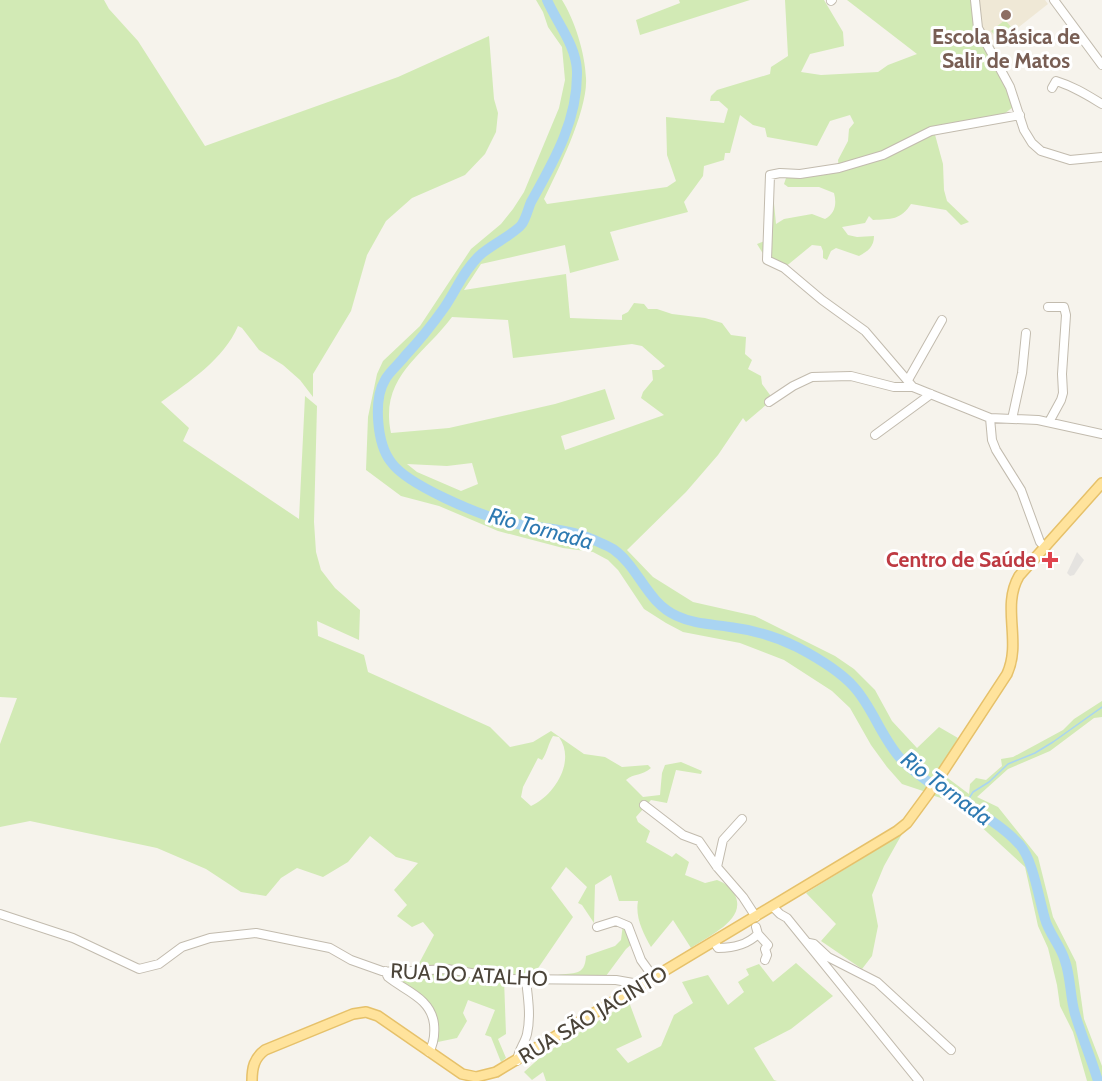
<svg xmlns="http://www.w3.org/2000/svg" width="1102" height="1081" font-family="Cabin,sans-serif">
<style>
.education{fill:#efe8d6}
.green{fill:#d2eab5;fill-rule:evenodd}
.parking{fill:#e5e3e0}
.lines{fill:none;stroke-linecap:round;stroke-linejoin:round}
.stream{stroke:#a9d4f2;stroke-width:1.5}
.river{stroke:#a9d4f2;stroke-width:10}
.minor-casing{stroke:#c2bbae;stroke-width:10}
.major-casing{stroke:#e6c16a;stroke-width:12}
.minor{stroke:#fff;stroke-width:8}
.major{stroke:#ffe39c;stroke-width:9}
.education-dot{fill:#8d6e63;stroke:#fff;stroke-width:2}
.health-dot{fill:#e0444e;stroke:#fff;stroke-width:2}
.labels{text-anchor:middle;stroke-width:6;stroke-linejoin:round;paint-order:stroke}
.education-label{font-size:21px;font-weight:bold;fill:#785e54;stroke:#fff}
.health-label{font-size:21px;font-weight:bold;fill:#be3a42;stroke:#fff;text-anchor:end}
.street-label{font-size:21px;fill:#4b4439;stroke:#fff}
.water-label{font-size:22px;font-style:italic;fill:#2e7ab2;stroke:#fff}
</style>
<rect width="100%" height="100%" fill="#f6f3ec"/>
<path class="education" d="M977 0H1045L1048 4 992 48 979 26Z"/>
<path class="green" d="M0 0H104L109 9 138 41 205 146 398 77 489 36 494 99 498 113 496 132 485 154 465 175 412 198 386 221 367 255 351 311 313 374V397L300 380 283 365 259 350 242 328 238 326C224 359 189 382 161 402L189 428 183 441 299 519 305 396 317 406 314 522 316 552 321 570 335 588 360 610 359 640 317 621 318 636 364 655 368 672 490 727 510 747 533 742 551 731 584 754 605 757 622 767 648 765 651 768C642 776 634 773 626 780L643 797 660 795 662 773 665 765 681 762 702 771 701 774 676 770 667 803 651 800 636 817 638 822 650 831 646 842 672 857 676 853 689 862 685 875 705 883 717 880C725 883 731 887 735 895 747 920 708 936 691 948L673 920 651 947C643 933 635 917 638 901H619L611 875 595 885 594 923 582 905 578 903 587 887 566 867 551 888 573 917 530 980 504 979 506 1034 498 1039 506 1058 501 1062 491 1037 485 1035 495 1010 468 1000 463 1013 467 1021 457 1038 433 1043 429 1008 385 971H415L434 935 423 922 412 927 397 916 407 905 394 890 418 863 396 857 370 836 348 862 323 877 297 868 281 878 266 896 241 892 206 869 157 848 30 821 0 827V744L17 698 0 697ZM553 736 559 737C576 761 555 795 531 806L521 797 523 787 538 758 542 760C547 753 548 744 553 736Z
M536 0H562C575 21 585 53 586 78 588 110 558 170 544 199L547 204 667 187 676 181 667 155 666 117 724 123 728 109 719 101H710L711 96 717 90 770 74 771 67 788 56 785 0H824L843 32 844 46 810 54 801 72 821 75 878 72 888 65 917 54 847 0H975L978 28 1017 104 1000 117 934 131 943 164 944 190 947 201 969 222 961 225 946 210 911 204C901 220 891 219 873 220L869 216 865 223 842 227 848 235 857 237 874 236C874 247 868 251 859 256L836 248 831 251 827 260 823 258V251L821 246 812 245 784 268 767 260 757 244 770 239 773 193 776 224 784 219 812 214 825 219C835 214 837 204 834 193L819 187H788L784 184 786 178 839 170 838 160 848 141 849 129 854 123 850 115 830 121 817 146 767 137 765 128 753 125 740 115 730 153H725L724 160 704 166 703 176 684 202 688 212 610 232 619 260 570 273 565 245 481 264 464 290 566 274 570 318 622 320V315L628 312 634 303 644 304 648 309H657L672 314 705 318 722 323 731 335 746 337 745 354 752 360 748 369 761 376 762 384 773 399 746 422 743 418 718 455 686 492 627 550 653 577 693 602 755 616 835 656 854 669 875 690 892 721 917 748 939 727 958 738 926 792 902 784 887 767 871 745 850 708 832 691 784 660 740 643 683 632 666 623 644 609 618 570 608 560 593 552 563 548 498 531 439 506 401 496 366 470 368 417 377 374 383 361 420 326 471 249 501 224 513 209 524 192 559 108 565 80 562 47 548 27 543 12ZM452 317 508 320 513 358 632 344 642 346 665 366 659 370H652L653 380 643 392 641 398 664 415 565 450 561 436 615 419 605 389 555 404 449 428 391 433C379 377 423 356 452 317ZM472 463 478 484 461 491 417 472 407 464 447 466Z
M679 0H750L640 35 636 20 680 3Z
M1005 20 1012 28 998 39 991 31Z
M1102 701V717L1094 718 1050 751 1008 769 977 797 998 807 1038 857 1053 917 1076 962 1084 1019 1102 1066V1081H1087L1073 1032 1060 1006 1057 985 1048 948 1038 926 1025 867 976 822 948 800 931 795 945 776 969 794 970 784 976 778 986 780 1002 766 1001 759 1013 757 1063 730 1074 719Z
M902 834 884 866 872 895 878 926 872 956 862 969 821 941 836 924 806 893Z
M623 924 634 942 626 949 603 980H555L558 975C573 972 585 977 586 956L615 946 621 940Z
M796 963 833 996 791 1029 754 1048 774 1080 777 1081H546L543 1072 532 1080 524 1072 544 1054 629 1002 642 1037 616 1049 628 1063 661 1046 674 1015 693 1003 682 982 708 975 728 1005 744 992 738 982 749 975 746 969 759 964 773 982Z"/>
<path class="parking" d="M1077 552 1084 560 1074 575 1070 576 1067 573Z"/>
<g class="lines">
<path class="stream" d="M966 803 973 792 989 782 1008 764 1035 753 1053 742 1102 707"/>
<path class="river" d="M547 0C557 23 576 45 577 71 578 120 554 161 531 202 528 209 526 218 522 224 515 234 490 245 479 256 462 273 457 289 444 308 432 325 419 341 405 356 399 364 389 372 385 380 373 400 377 444 391 462 407 485 479 515 508 522 535 529 565 527 592 539 598 542 607 545 613 549 639 567 646 602 677 616 694 624 711 624 730 627 753 630 775 636 797 647 816 657 839 670 854 687 873 708 881 737 901 759 933 793 987 809 1020 845 1033 860 1039 899 1045 919 1049 934 1061 946 1065 961 1071 978 1070 997 1075 1014 1082 1037 1091 1058 1098 1081"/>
<defs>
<path id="minor" d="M975 0 978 28 1010 87 1024 130 1032 143 1041 151 1070 160 1102 157
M1054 0 1102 65
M831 1 832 0
M1052 88 1056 81C1073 86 1087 95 1102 104
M1020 115 931 131 883 155 839 168 800 174 780 173 770 175 767 260 784 268 822 300 865 331 913 387 990 418 1038 420 1102 434
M1048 307H1064L1066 315 1062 374 1063 393 1061 400 1049 422
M908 380 942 320
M769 402 793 386 812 377 851 376 894 387H913
M990 418 992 440 996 450 1021 490 1040 542 1044 546
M1012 419 1022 373 1026 333
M875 435 931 394
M644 805 683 835 699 841 717 867 743 897 756 917
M717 867 723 840 742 819
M773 907 780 914 787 918 919 1081
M0 914 73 938 139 969 159 964 182 947 210 938 256 933 330 948 351 960 382 971 394 972 447 969 507 979 616 980 633 983 637 988
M597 927 616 921 628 926 641 960 654 978
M758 934 768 945 765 949 767 955 765 960
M714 942 718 948C734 948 747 945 758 934L756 927
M809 943 814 944 828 957 877 982 951 1050
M385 971 388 977C405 991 431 998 434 1024 435 1034 434 1043 429 1052
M517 1061C518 1051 525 1043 527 1034 531 1016 528 998 526 980"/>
<path id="major" d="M252 1081C252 1068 254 1058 265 1050L353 1014 366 1012 378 1016 462 1074 476 1077 496 1072 897 831 907 823 929 793 1007 674C1022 641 1001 607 1019 576L1102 483"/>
</defs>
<use href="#minor" class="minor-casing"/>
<use href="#major" class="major-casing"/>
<use href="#minor" class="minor"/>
<use href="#major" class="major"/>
</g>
<circle class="education-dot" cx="1006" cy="15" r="6"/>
<path class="health-dot" d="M1047 551h6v6h6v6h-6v6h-6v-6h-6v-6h6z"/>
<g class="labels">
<g class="education-label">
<text x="1006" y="44">Escola Básica de<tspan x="1006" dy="24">Salir de Matos</tspan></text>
</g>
<g class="health-label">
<text x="1036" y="567">Centro de Saúde</text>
</g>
<g class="street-label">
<text transform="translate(469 975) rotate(3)" y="7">RUA DO ATALHO</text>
<text transform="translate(593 1015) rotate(-31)" y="7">RUA SÃO JACINTO</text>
</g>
<g class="water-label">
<text transform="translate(541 528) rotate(15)" y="8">Rio Tornada</text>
<text transform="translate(947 788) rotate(37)" y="8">Rio Tornada</text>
</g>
</g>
</svg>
